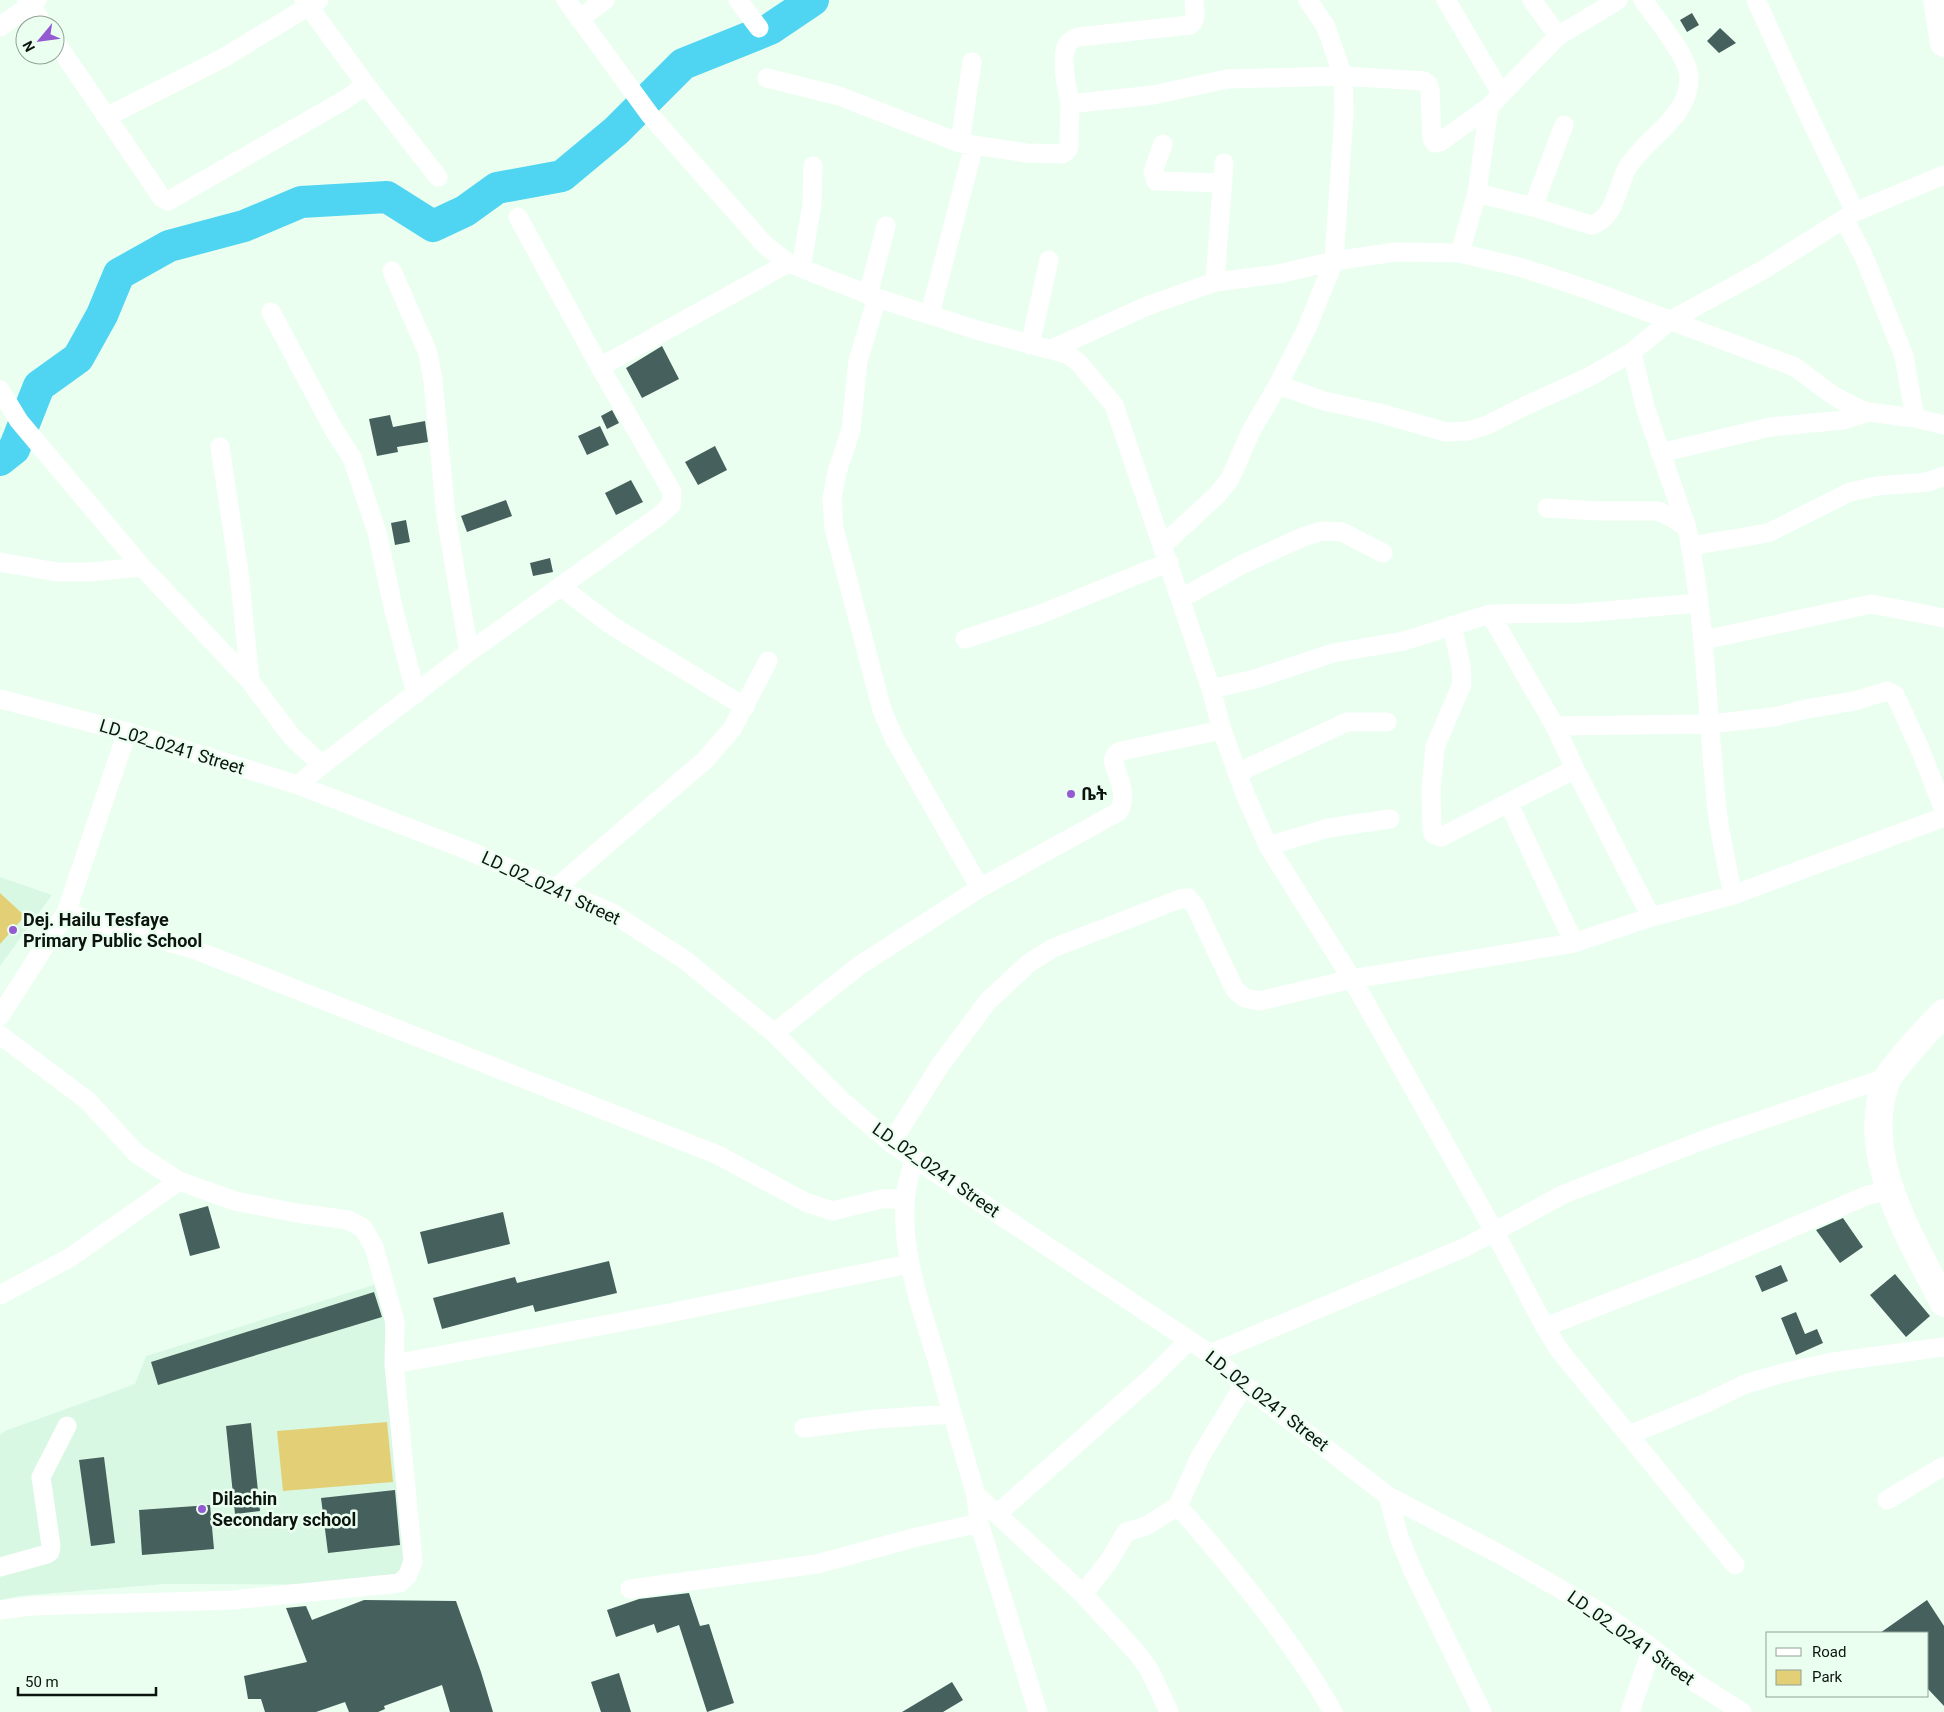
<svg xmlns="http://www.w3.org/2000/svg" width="1944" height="1712" font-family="Roboto,'Noto Sans Ethiopic',sans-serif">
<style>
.built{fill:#d8f8e3}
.green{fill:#e3d076}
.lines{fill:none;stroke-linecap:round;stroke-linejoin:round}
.river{stroke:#4fd4f1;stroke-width:32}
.building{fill:#45605d}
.minor{stroke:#fff;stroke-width:19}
.secondary{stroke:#fff;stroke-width:28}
.poi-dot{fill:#935ad1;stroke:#ebfff1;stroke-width:2}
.labels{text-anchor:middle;stroke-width:5;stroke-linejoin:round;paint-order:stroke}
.street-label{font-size:18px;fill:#0c140f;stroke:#ebfff1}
.poi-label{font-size:18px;font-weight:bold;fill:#0c140f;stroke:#ebfff1;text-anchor:start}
</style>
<rect width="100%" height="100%" fill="#ebfff1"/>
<path class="built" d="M0 877 52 895 0 966Z
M380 1283 395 1410 411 1585 165 1584 19 1596 0 1600V1435L5 1431 135 1384 146 1356Z"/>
<path class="green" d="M0 893 25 916 0 944Z
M387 1422 393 1482 283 1491 277 1431Z"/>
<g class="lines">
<path class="river" d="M0 460 14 449 39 386 78 358 102 315 119 274 169 246 244 226 301 202 387 197 433 226 465 211 497 188 562 176 616 131 683 64 770 29 813 0"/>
</g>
<path class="building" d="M1692 13 1699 25 1687 32 1680 20Z
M1720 28 1736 43 1719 53 1707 41Z
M662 346 679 379 642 398 626 368Z
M612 410 619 423 607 429 601 416Z
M390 415 393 427 425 421 428 442 397 447 398 452 377 456 369 419Z
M600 426 609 445 587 455 578 436Z
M715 446 727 470 698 485 685 462Z
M631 480 643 502 616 515 605 493Z
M506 500 512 516 467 532 461 516Z
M406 520 410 542 395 545 391 523Z
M550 558 553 572 533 576 530 563Z
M208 1206 220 1248 190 1256 179 1214Z
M503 1212 510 1244 428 1264 420 1232Z
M1843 1218 1863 1247 1840 1263 1816 1230Z
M609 1261 617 1293 535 1312 533 1305 442 1329 433 1298 515 1277 517 1283Z
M1781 1265 1788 1281 1762 1292 1755 1276Z
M1895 1274 1930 1316 1906 1337 1870 1295Z
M374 1292 382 1317 158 1385 151 1362Z
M1796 1312 1805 1334 1817 1329 1823 1343 1796 1355 1781 1318Z
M251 1423 260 1511 235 1514 226 1426Z
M104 1457 115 1543 91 1546 79 1460Z
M395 1490 400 1545 328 1553 321 1498Z
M210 1505 214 1549 142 1555 139 1510Z
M689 1593 700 1626 709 1624 734 1703 707 1712 679 1625 657 1633 654 1624 616 1637 607 1610 639 1599Z
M364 1600 456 1601 481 1672 493 1712H450L442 1685 384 1706 385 1709 378 1712H349L345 1702 316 1712H265L261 1699H248L244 1676 307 1662 286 1608 306 1606 312 1620Z
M1927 1600 1944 1626V1706L1928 1689V1633H1880Z
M619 1673 631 1712H601L591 1682Z
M952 1682 963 1700 943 1712H902Z"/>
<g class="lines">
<path class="minor" d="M27 0 44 25
M304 0 366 85 438 177
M566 0 650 115 765 245 788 263 877 298 977 330 1067 354 1079 363 1114 405 1211 689 1222 730 1245 794 1268 846 1352 979 1494 1231 1545 1327 1705 1265 1868 1195 1890 1191
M738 0 759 28
M1446 0 1501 93
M1532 0 1558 36
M1618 0 1558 36 1489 107 1477 193 1460 253 1523 268 1589 290 1795 367 1834 396 1855 407 1868 412
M1756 0 1807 112 1855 212
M579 19 605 0
M0 27 37 0
M55 41 162 198 168 201 346 99 366 85
M767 78 839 96 960 143 1027 153 1062 154 1068 150 1069 145 1070 104 1153 95 1227 79 1343 76 1424 81 1428 84 1430 91 1432 139 1435 143 1440 142 1489 107
M1070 104C1067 88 1061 64 1066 47 1068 42 1073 39 1078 37L1190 25C1198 20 1194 8 1194 0
M106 117 223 58 319 0
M960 143 972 62
M1163 144 1153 172 1156 181 1223 183
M1224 163 1215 282 1278 274 1334 261 1395 252 1460 253
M1477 193 1533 207 1591 225C1616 219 1616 187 1628 167 1647 136 1689 118 1689 78 1689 57 1656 19 1643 0
M1533 207 1564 125
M518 217 600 367
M1844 219 1864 257 1904 356 1915 418
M801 268 812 204 813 166
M392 271 428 353 433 381 446 516 469 652
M868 295 886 226
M271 312 334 430 352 458 377 532 394 611 416 694
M930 314 974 145
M1030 345 1049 260
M1052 349 1147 306 1215 282
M1278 385 1324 401 1379 413 1446 432 1468 431 1487 425 1527 405 1589 377 1632 352
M0 390 19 421 142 567 250 681 292 737 322 765 298 785
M220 447 239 572 250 681
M1660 453 1770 427 1844 420 1868 412 1915 418 1944 425
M1547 508 1598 511H1658L1671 517 1687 528
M1163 545 1217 495 1230 479 1251 431 1278 385 1306 330 1334 261 1344 113 1343 76 1326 27 1308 0
M1691 546 1768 533 1850 492 1877 486 1928 482 1944 476
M0 562 57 572H89L142 567
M560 586 611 625 745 707
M1180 599 1243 564 1303 537 1322 531 1342 532 1383 553
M1490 614 1555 726 1575 769 1651 917
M1452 625 1461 666 1462 684 1435 747 1431 790 1432 829 1433 834 1441 837 1575 769
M965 639 1041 614 1169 562
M1704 640 1871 604 1944 618
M1211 689 1255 679 1333 653 1404 641 1490 614 1580 613 1699 603
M0 699 127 732 298 785 467 850 612 913 685 960 774 1033 841 1100 891 1143 1210 1354 1244 1385 1388 1496 1501 1555 1602 1613 1652 1648 1696 1683 1742 1712
M1555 726 1709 724 1774 717 1806 709 1855 701 1887 691 1895 695 1902 710 1920 749 1944 810
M322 765 469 652 659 516 671 505 672 492 600 367 788 263
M1237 773 1347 722H1387
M1509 804 1574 943
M1268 846 1328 828 1390 819
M556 888 705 760 732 729 768 661
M980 888 1118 812C1129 796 1118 778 1113 760L1116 754 1121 751 1222 730
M1733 895C1727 866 1720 837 1717 809 1707 715 1706 621 1687 528L1645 407 1632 352 1671 320 1763 270 1855 212 1944 175
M66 913 193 949 718 1155 805 1202 832 1211 882 1199H904
M0 1016 66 913 127 732
M774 1033 860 965 980 888 894 738 882 710 834 528 832 498 837 472 851 430 858 361 877 298
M0 1035 88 1101 137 1154 179 1181 235 1201 297 1213 348 1220 363 1228 374 1247 395 1322 394 1364 413 1561 408 1575 400 1583 233 1600 30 1606 0 1610
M891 1143 941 1064 988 1001 1029 963 1053 948 1180 899 1188 898 1195 906 1235 990 1245 998 1259 1001 1352 979 1574 943 1651 917 1733 895 1944 817
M915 1160C888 1219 920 1304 938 1363 950 1407 963 1451 976 1495L979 1523 1038 1712
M0 1295 71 1257 179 1181
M1545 1327 1560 1351 1735 1565
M1210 1354 1466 1247 1564 1194 1706 1139 1888 1077
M394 1364 664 1314 909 1264
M1244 1385 1200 1457 1178 1506C1232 1568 1293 1640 1333 1712
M804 1428 875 1419 952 1414
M1629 1435 1704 1404 1745 1384 1787 1372 1833 1362 1944 1347
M976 1495 997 1514 1152 1377 1188 1341
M1388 1496 1399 1537 1413 1571 1482 1712
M1887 1500 1944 1466
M997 1514 1083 1594 1138 1654 1150 1671 1169 1712
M0 1567 47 1554 50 1552 51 1546 41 1477 67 1426
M630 1589 817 1564 917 1537 979 1523
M1083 1594 1109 1561 1126 1532 1146 1526 1178 1506
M1630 1712 1652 1648"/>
<path class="secondary" d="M1937 0 1944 43
M1944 1013C1928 1029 1913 1045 1898 1064 1895 1068 1890 1073 1887 1079 1857 1154 1911 1238 1944 1303"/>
</g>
<g class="poi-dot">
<circle cx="1071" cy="794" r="5"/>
<circle cx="13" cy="930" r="5"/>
<circle cx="202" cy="1509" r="5"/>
</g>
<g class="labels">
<g class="street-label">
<text transform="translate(172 747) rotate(17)" y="6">LD_02_0241 Street</text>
<text transform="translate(551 888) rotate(25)" y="6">LD_02_0241 Street</text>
<text transform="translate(936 1170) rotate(35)" y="6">LD_02_0241 Street</text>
<text transform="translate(1267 1401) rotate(38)" y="6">LD_02_0241 Street</text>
<text transform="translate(1631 1638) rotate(35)" y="6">LD_02_0241 Street</text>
</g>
<g class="poi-label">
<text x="1081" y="800">ቤት</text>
<text x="23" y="926">Dej. Hailu Tesfaye<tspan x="23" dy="21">Primary Public School</tspan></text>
<text x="212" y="1505">Dilachin<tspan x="212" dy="21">Secondary school</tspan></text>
</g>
</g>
<rect x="1766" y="1632" width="162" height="65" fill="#ebfff1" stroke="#92a197"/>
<rect x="1776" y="1648" width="25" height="8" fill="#ffffff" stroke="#92a197"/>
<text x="1812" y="1657" font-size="15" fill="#0c140f">Road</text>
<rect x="1776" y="1670" width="25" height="15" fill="#e3d076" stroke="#92a197"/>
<text x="1812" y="1682" font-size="15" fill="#0c140f">Park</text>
<g transform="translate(40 40) rotate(241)"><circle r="24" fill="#ebfff1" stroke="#92a197"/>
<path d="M0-4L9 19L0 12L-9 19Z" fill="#935ad1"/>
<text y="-8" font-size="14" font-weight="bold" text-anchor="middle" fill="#0c140f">N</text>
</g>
<path d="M18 1687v8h138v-8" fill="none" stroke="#0c140f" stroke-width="2.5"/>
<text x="25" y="1687" font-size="15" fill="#0c140f" stroke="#ebfff1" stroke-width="4" paint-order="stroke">50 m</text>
</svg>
